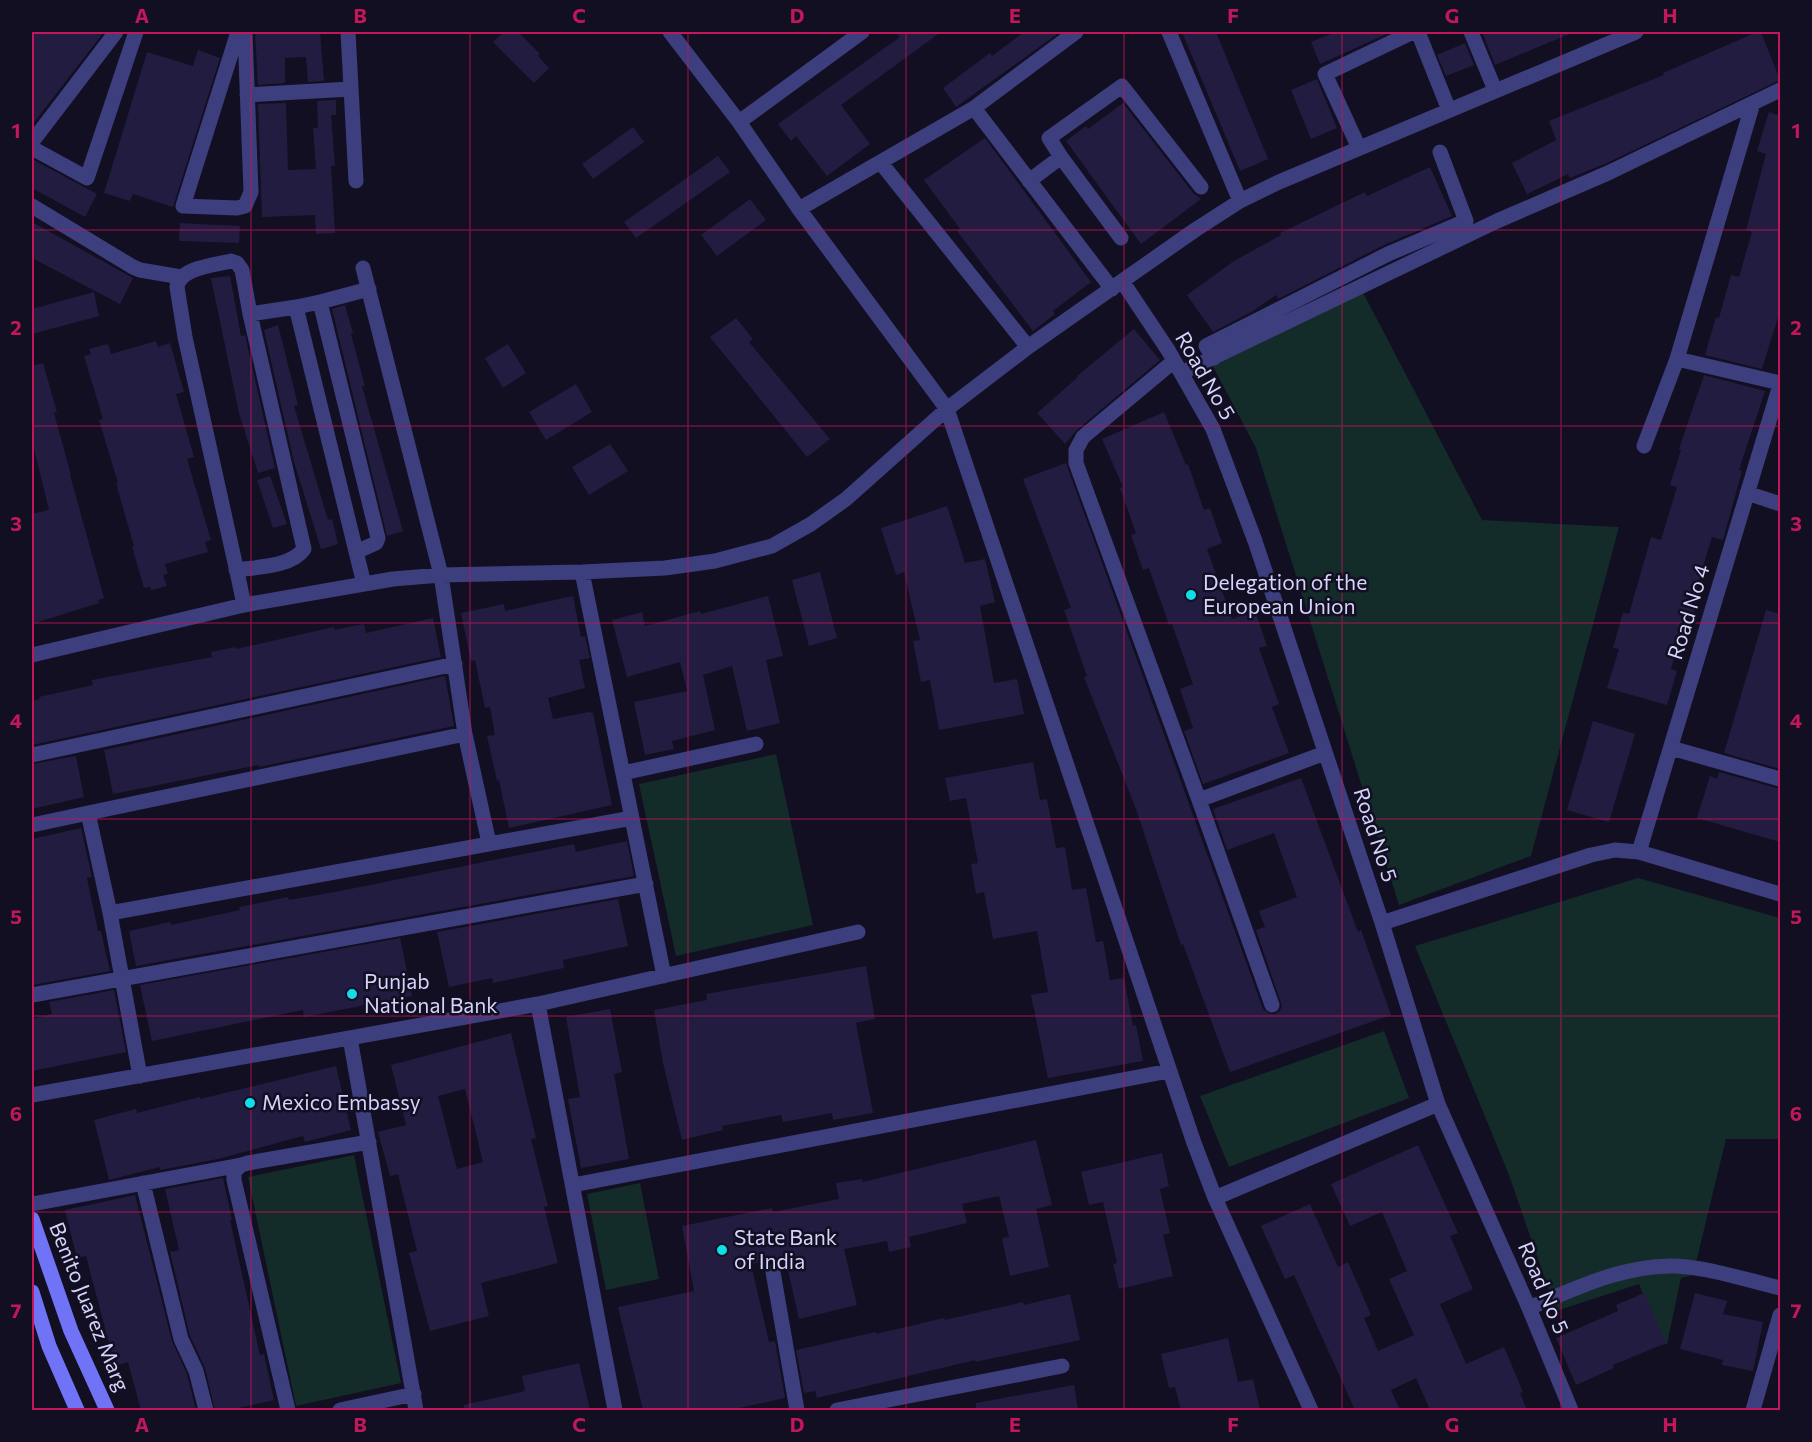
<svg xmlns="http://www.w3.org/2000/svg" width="1812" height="1442" font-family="Commissioner,sans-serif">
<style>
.green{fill:#132b29}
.building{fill:#221c41;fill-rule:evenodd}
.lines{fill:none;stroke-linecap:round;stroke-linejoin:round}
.street{stroke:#3d3e7d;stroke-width:15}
.secondary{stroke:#7073f5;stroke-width:15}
.grid{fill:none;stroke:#c2185b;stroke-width:1.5;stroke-opacity:0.55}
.poi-dot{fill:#10ddea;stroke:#110f21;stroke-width:2}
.labels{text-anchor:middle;stroke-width:5;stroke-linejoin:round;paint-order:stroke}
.street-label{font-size:21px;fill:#d6d3fc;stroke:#110f21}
.poi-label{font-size:21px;fill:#d6d3fc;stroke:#110f21;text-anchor:start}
.neatline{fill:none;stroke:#c2185b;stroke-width:2}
.grid-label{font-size:20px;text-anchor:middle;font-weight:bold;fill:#c2185b}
</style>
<rect width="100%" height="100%" fill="#110f21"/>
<path class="green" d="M1357 281 1482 520 1619 527 1531 856 1399 905 1256 448 1209 359Z
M776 754 813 925 676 956 639 784Z
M1638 878 1780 918V1139H1726L1693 1275 1681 1278 1667 1344 1661 1345 1639 1284 1556 1311 1509 1175 1415 946Z
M1384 1031 1409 1098 1229 1167 1200 1096Z
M354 1155 401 1383 296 1406 248 1177Z
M640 1183 659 1279 606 1290 587 1194Z"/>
<path class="building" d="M32 32H104L32 125Z
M255 32H320L324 81 308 82 306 57 285 58V83L258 85Z
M504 32H518L540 54 538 56 549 68 534 83 493 42Z
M896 32H941L841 105 870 144 827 176 796 136 791 141 778 124 900 37Z
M1024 32H1060L956 107 943 88 990 53 992 56Z
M1182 32H1216L1268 159 1240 171Z
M1336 32H1391L1320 64 1311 42Z
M1482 32H1574L1495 65Z
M1757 32H1761L1780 80 1607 163 1570 178 1568 174 1527 194 1512 163 1556 140 1549 121 1664 75 1663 73Z
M1465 43 1474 65 1446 76 1437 55Z
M198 50 220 58 173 207 133 194 130 201 104 193 147 52 193 66Z
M1317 79 1337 128 1311 139 1291 90Z
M336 100V115H331L335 166H331L335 233 316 234 315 215 262 217 258 104 286 103 288 170 316 169 313 128H318L317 101Z
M1123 103 1193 193 1201 199 1141 244 1066 141 1086 126 1088 129Z
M1769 112 1780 116V311L1762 369 1705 355 1716 317 1719 318 1731 275 1739 277 1752 232 1746 230 1766 154 1757 151Z
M633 127 644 142 593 179 582 164Z
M985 138 1091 282 1053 311 1055 314 1033 331 957 231 960 229 924 180Z
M718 156 730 172 636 238 624 222Z
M32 159 97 194 85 217 32 188Z
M1430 167 1452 216 1384 245 1278 299 1276 295 1253 311 1213 332 1187 295 1234 261 1281 235 1280 233 1365 192 1367 196Z
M750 199 766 220 717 256 701 235Z
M32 222 133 278 120 304 32 258Z
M180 223 240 226 239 243 179 241Z
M230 276 241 336 245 335 275 468 258 473 239 413 211 278Z
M94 292 99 316 32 334V309Z
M345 305 353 333 351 334 365 386H362L403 531 387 536 332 309Z
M736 318 753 339 749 342 830 439 807 457 710 337Z
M278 325 298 405 294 406 328 520 332 519 338 544 321 549 294 462 264 330Z
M1134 329 1160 360 1077 430 1065 444 1037 413 1078 377 1077 376Z
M156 341 158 347 170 343 184 392 176 394 194 457 187 459 211 540 205 542 208 552 165 564 168 574 163 575 167 586 151 590 150 587 144 588 132 547 134 546 116 483H118L99 420 103 419 84 356 91 354 89 349 108 344 111 354Z
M508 344 526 373 503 388 485 358Z
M43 363 57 412 54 413 71 475H70L104 598 98 600 99 603 35 623 32 612V514L49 510 32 441V366Z
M1704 375 1765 391 1739 470 1742 471 1723 540 1712 537 1696 590 1700 591 1692 620 1686 618 1671 669 1677 671 1667 705 1607 688 1619 649 1613 648 1623 612 1629 614 1651 537 1661 540 1677 487 1670 485 1681 450 1679 449Z
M576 384 592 412 546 440 529 412Z
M1164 412 1186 465 1188 464 1204 510 1210 508 1222 543 1207 549 1232 619 1255 611 1267 646 1259 648 1279 704 1272 707 1289 753 1203 784 1184 731 1193 728 1180 689 1193 684 1172 624 1169 625 1149 568 1143 570 1131 535 1136 533 1120 488 1123 487 1102 439Z
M610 444 628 471 589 495 572 467Z
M1066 463 1263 1009 1270 1014H1275L1279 1012 1282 1006 1256 930 1265 927 1259 911 1297 897 1274 833 1227 850 1213 809 1301 778 1358 932 1361 930 1391 1015 1230 1072 1183 944 1181 945 1136 809 1084 677 1087 676 1064 610 1071 608 1023 479Z
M270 476 287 524 273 528 257 480Z
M947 506 965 563 985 559 995 602 980 606 994 683 1017 679 1024 714 939 730 930 680 921 682 913 641 920 640 904 572 896 575 881 528Z
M820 572 837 638 809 646 792 580Z
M573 596 581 637 585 636 590 658 579 660 585 688 548 698 553 719 589 712 593 713 612 805 509 828 499 780 497 781 487 736 495 735 490 707 485 708 475 660 471 661 461 613 504 604 505 611Z
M768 596 783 656 766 660 780 723 747 731 732 666 703 675 715 730 672 741 674 749 645 755 634 702 687 691 680 662 627 677 612 620 642 612 645 626 700 611 701 614Z
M1766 610 1780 614V769L1724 753Z
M433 618 441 657 32 745V701L40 699 39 697 93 685 92 680 212 657 211 652 236 647V649L334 627V630L364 624 366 633Z
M445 676 454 726 259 767 258 765 113 794 104 750Z
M1593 721 1635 734 1609 822 1567 810Z
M76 756 84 797 32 809V764Z
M1033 762 1040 800 1047 799 1056 848 1065 847 1072 890 1086 888 1096 942 1103 941 1110 980 1124 978 1133 1026 1136 1025 1143 1061 1048 1078 1031 995 1048 992 1037 931 993 939 984 892 976 894 971 864 978 863 966 798 950 801 945 778Z
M1719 772 1780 789V842L1697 818 1710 776 1717 779Z
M81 828 92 877 87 878 98 931H101L110 971 32 985V839Z
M627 841 634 876 136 966 129 931 170 922 171 925 240 910 239 907 288 897 289 900 335 892 574 844 576 852Z
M618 899 628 946 563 960 564 968 493 983 492 978 449 987 437 932Z
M400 938 412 996 304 1017 303 1010 152 1041 140 985Z
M866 966 875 1019 856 1023 873 1113 833 1120 832 1113 783 1122 781 1115 722 1126 723 1130 682 1140 663 1063 654 1010 707 1000 706 994Z
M114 990 126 1052 32 1071V1019L52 1014 49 1002Z
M610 1009 622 1072 614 1074 629 1159 581 1168 568 1099 580 1097 566 1017Z
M511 1033 536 1138 531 1139 548 1206 544 1207 558 1263 481 1283 489 1316 430 1331 409 1253 417 1251 398 1174 390 1176 378 1132 406 1125 391 1065ZM465 1089 483 1162 457 1169 438 1096Z
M336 1066 351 1130 305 1142 303 1136 218 1159 160 1170V1167L109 1180 94 1120 136 1109 137 1113 200 1097V1099Z
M1036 1140 1052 1205 1036 1209 1049 1267 1010 1276 1002 1238 1009 1237 999 1196 962 1204 967 1223 909 1237 911 1247 889 1252 887 1241 844 1249 857 1305 799 1319 785 1257 751 1264 769 1342 775 1341 785 1398 730 1410H643L618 1307 694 1291 682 1226 772 1208 773 1212 839 1199 836 1183 862 1179 863 1182Z
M1418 1145 1458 1233 1450 1236 1473 1289 1440 1304 1466 1364 1504 1347 1523 1392 1520 1393 1527 1410H1430L1416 1378 1391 1390 1400 1410H1355L1294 1275 1285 1279 1261 1226 1310 1204 1338 1267 1348 1262 1371 1315 1364 1318 1378 1351 1414 1335 1389 1279 1407 1271 1382 1212 1350 1226 1331 1184Z
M1162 1153 1169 1186 1160 1189 1170 1233 1163 1235 1173 1276 1119 1289 1113 1264 1117 1263 1103 1202 1089 1205 1081 1172Z
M223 1178 232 1220H230L260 1355 264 1354 274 1400 229 1410H215L205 1368 190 1336 170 1252 179 1250 165 1189Z
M135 1195 172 1341 187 1374 196 1410H141L128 1362 115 1366 86 1256 77 1258 65 1210Z
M1644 1293 1666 1343 1613 1365 1614 1368 1576 1385 1556 1338 1618 1311 1616 1305Z
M1695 1293 1727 1301 1723 1314 1763 1322 1753 1371 1722 1365 1723 1360 1680 1349Z
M1070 1294 1080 1340 975 1362V1360L817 1398 815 1391 804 1393 796 1350 876 1332V1334L944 1318 945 1320 1023 1302 1024 1305Z
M1228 1338 1238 1382 1253 1379 1260 1410H1181L1175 1387 1169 1388 1161 1354Z
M579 1363 590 1410H464V1405L525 1391 522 1376Z
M1074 1385 1078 1410H976V1403Z"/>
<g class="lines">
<path class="street" d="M238 32 183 206 237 208 245 206 251 192 245 32
M348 32 356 181
M670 32 739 122 799 209 947 409 1194 1143 1215 1198 1311 1410
M1169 32 1240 201
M1418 32 1449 110
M1471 32 1495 90
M247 95 351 89
M1753 103 1677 359 1780 383
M974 108 1076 32
M739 122 862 32
M32 142 116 32
M32 148 87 178 136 32
M1359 148 1325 74 1413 32
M1061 157 1049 138 1122 86 1201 187
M881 163 1028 347
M1029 181 1061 157 1121 238
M32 206 133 267 140 270 181 277
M799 209 974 108 1112 289
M363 268 441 575 465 734 489 843
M1122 281 1168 350 1213 429 1255 541 1382 923 1438 1104 1529 1308 1571 1410
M320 302 369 289
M250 314 296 307
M1214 358 1206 346 1388 254 1466 221 1440 152
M1174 361 1083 437 1076 450V463L1199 800 1325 753
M1181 373 1497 221 1608 173 1780 90
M1644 446 1677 359
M1747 493 1780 504
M356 552 376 543 378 538 320 302 296 307 364 584
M236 570C257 567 291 567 304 549L250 314 242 270 237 263 231 261C215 265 179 268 177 287L185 337 239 581 244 605
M582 572 664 976
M32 655 244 605 393 579 441 575 582 572 665 568 715 561 772 546 811 524 846 499 947 409 1028 347 1195 230 1240 201 1279 182 1636 32
M1671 748 1780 779
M32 755 455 664
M623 773 756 744
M1199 800 1272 1005
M88 813 465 734
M32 825 88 813 110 913 140 1076
M1639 852 1780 385
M110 913 632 818
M1382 923 1591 855 1615 850 1639 852 1780 894
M32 995 646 884
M538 1004 615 1410
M350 1038 416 1410
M32 1095 538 1004 858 932
M143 1183 181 1339 196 1371 206 1410
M573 1185 1169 1071
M1215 1198 1438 1104
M32 1204 241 1165
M773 1272 797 1410
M1529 1308C1574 1289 1625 1264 1676 1266 1711 1268 1746 1280 1780 1288
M288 1410 234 1180V1172L241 1165 248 1163 369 1142
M340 1410 414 1394
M837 1410 1062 1366
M1753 1410 1780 1315"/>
<path class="secondary" d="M32 1219 71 1331 107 1410
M32 1292 49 1346 77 1410"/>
</g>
<path class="grid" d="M251 32V1410M470 32V1410M688 32V1410M906 32V1410M1124 32V1410M1342 32V1410M1561 32V1410M32 230H1780M32 426H1780M32 623H1780M32 819H1780M32 1016H1780M32 1212H1780"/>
<g class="poi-dot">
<circle cx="1191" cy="595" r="6"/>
<circle cx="352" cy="994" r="6"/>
<circle cx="250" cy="1103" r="6"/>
<circle cx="722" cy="1250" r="6"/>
</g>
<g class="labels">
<g class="street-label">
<text transform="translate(1205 376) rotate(60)" y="7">Road No 5</text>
<text transform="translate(1689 612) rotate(-73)" y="7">Road No 4</text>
<text transform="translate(1375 835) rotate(72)" y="7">Road No 5</text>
<text transform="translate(1543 1288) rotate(67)" y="7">Road No 5</text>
<text transform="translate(89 1307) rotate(68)" y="7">Benito Juarez Marg</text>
</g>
<g class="poi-label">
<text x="1203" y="590">Delegation of the<tspan x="1203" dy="24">European Union</tspan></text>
<text x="364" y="989">Punjab<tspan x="364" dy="24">National Bank</tspan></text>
<text x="262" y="1110">Mexico Embassy</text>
<text x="734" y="1245">State Bank<tspan x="734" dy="24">of India</tspan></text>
</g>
</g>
<rect width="1812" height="1442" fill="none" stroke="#110f21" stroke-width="66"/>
<rect x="33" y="33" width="1746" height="1376" class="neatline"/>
<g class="grid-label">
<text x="142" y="23">A</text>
<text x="360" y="23">B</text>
<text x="579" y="23">C</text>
<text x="797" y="23">D</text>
<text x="1015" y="23">E</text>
<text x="1233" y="23">F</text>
<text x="1452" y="23">G</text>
<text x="1670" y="23">H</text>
<text x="16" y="138">1</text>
<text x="1796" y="138">1</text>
<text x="16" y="335">2</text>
<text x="1796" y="335">2</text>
<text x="16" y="531">3</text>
<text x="1796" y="531">3</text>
<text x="16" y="728">4</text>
<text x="1796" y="728">4</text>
<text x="16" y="924">5</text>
<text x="1796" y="924">5</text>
<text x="16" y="1121">6</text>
<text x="1796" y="1121">6</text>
<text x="16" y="1318">7</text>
<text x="1796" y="1318">7</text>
<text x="142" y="1432">A</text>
<text x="360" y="1432">B</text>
<text x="579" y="1432">C</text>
<text x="797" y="1432">D</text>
<text x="1015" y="1432">E</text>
<text x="1233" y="1432">F</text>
<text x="1452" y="1432">G</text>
<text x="1670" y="1432">H</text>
</g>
</svg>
